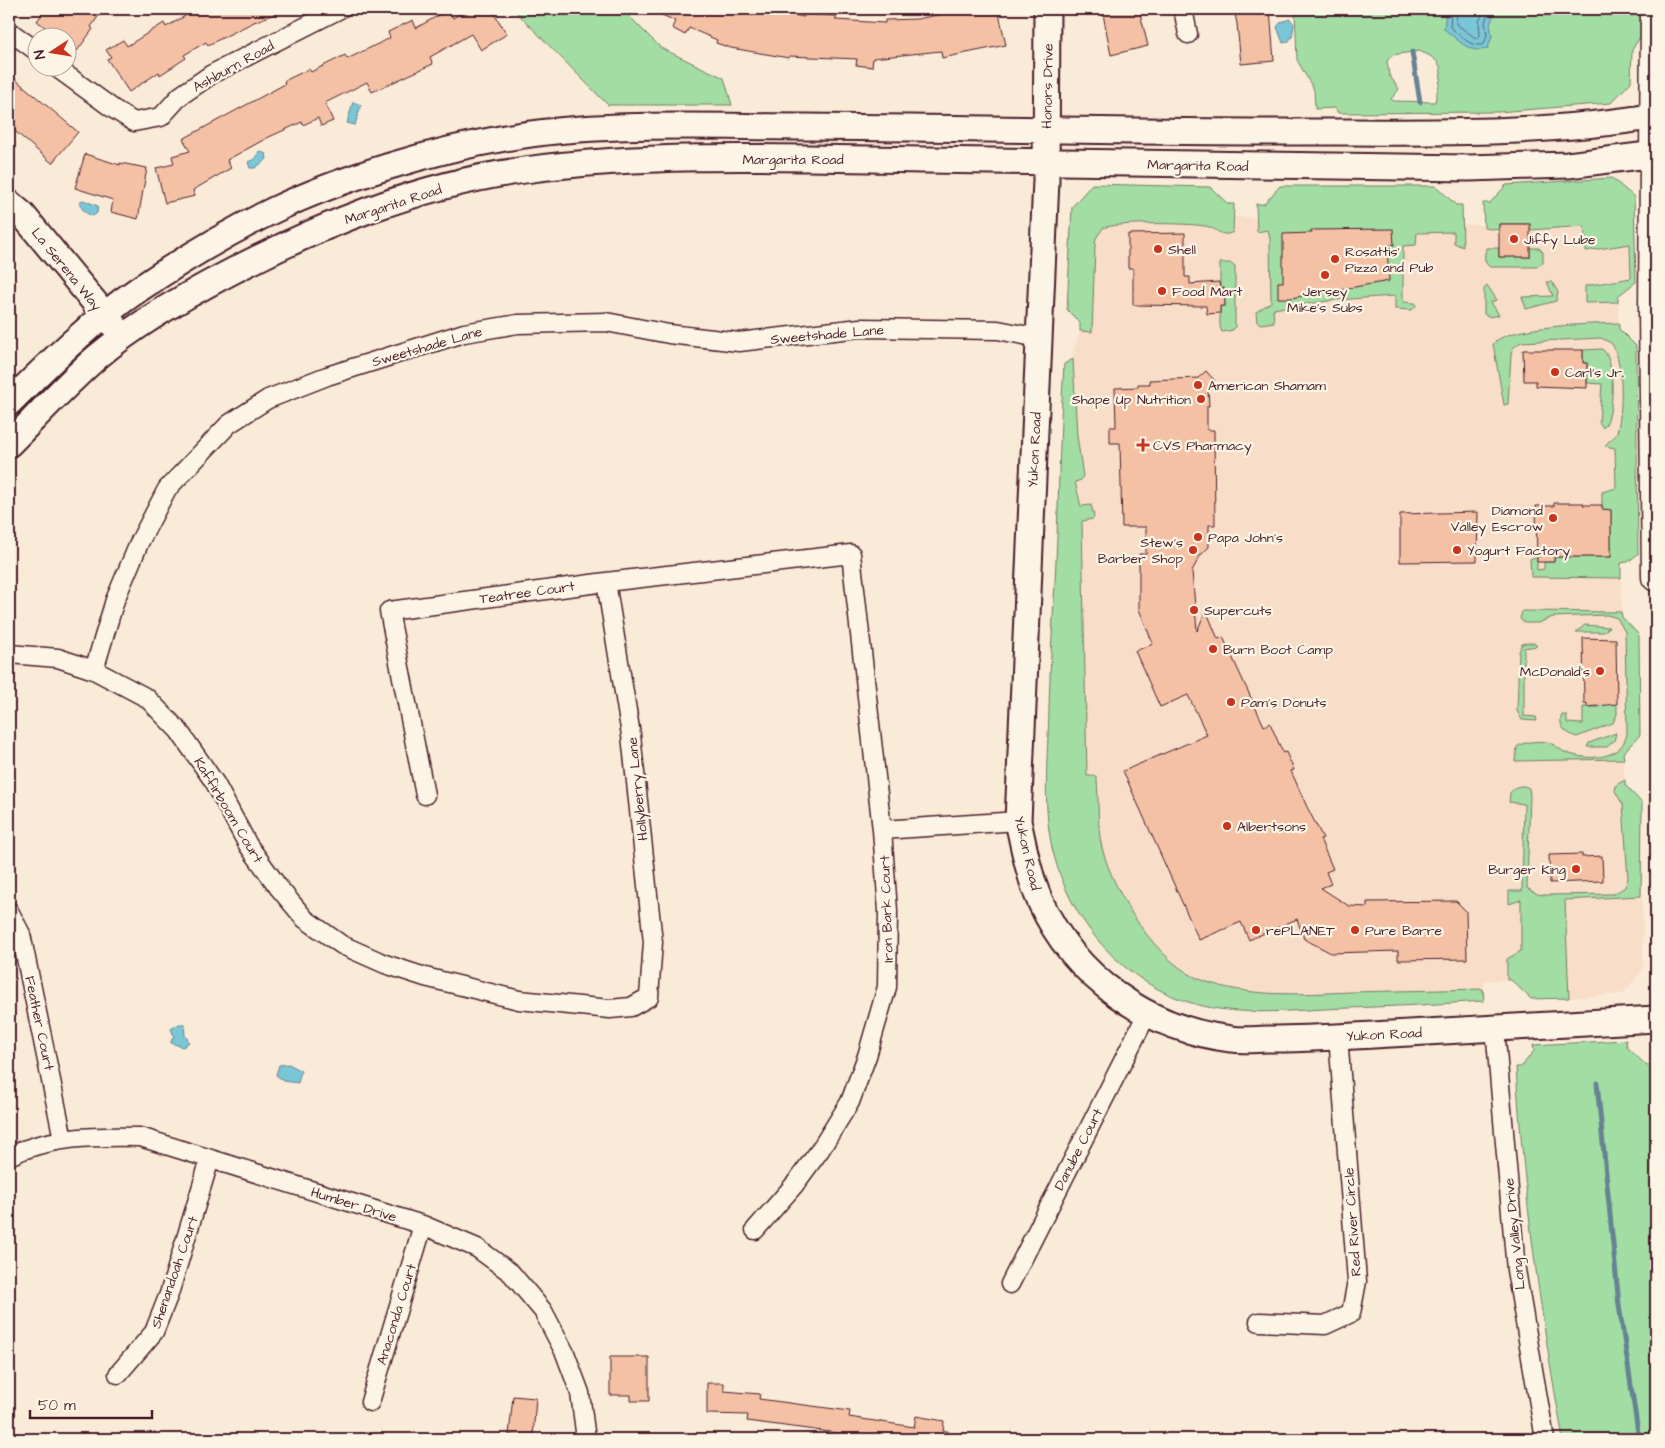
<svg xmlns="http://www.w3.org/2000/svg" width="1665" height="1448" font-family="'Architects Daughter',sans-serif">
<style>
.built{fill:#f8dec9}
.green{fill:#a2dda3;stroke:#767e67;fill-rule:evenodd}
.water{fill:#79c6d7;stroke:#668392}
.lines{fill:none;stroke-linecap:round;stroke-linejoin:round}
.shore{stroke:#5d6270;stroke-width:1}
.stream{stroke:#668392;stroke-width:5}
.building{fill:#f4c1a5;stroke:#4a1f2b}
.street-casing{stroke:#4a1f2b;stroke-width:21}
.secondary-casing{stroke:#4a1f2b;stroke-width:29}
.primary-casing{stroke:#4a1f2b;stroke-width:31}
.street{stroke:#fcf5e5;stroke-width:18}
.secondary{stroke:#fcf5e5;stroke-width:25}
.primary{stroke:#fcf5e5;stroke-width:28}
.poi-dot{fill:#c8321e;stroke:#fcf5e5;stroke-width:2}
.labels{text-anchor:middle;stroke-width:4.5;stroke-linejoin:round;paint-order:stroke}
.street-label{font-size:14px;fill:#4a1f2b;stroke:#fcf5e5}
.poi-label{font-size:14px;fill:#4a1f2b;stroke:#fcf5e5;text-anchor:start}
</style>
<rect width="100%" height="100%" fill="#faebd8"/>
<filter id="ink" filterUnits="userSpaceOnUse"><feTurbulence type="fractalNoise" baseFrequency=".02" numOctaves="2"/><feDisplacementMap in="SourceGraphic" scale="10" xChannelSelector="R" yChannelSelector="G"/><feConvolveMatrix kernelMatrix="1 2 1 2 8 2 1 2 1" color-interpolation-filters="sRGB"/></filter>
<g filter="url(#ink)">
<path class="built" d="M1518 216 1584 226 1586 251 1630 244 1631 278 1585 286V303L1618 302 1619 329 1636 346 1638 554 1621 565 1622 617 1639 635 1640 735 1623 753 1625 785 1642 803 1643 970 1623 994 1569 998 1531 999 1511 980 1484 981V1001L1460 1003 1266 1012 1217 1009 1178 998 1143 982 1110 954 1088 929 1070 901 1054 857 1047 811 1050 663 1061 420 1064 364 1073 359V352L1080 331V323L1067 310 1070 228 1079 220 1233 217 1486 225Z"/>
<path class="green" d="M513 9H622L661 48 724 78 732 105H608Z
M1295 9H1640V37L1632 50 1631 82 1611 103 1498 112 1338 113 1335 108 1315 109 1314 90 1297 60ZM1419 51C1451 63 1440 75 1435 102L1394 101 1391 99 1399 89 1389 75 1387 61 1392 55Z
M1612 178 1634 197 1636 282 1618 296V302L1585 303V286L1631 278 1630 244 1586 251 1584 226 1530 230V224H1499V230L1484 228 1483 203H1490L1506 185Z
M1092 184 1210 187 1228 204H1234L1233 232C1221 239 1216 227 1205 226 1187 223 1118 222 1103 228L1096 238 1095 247 1092 332 1080 331V323L1067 310 1072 207Z
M1280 186H1436L1456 205H1462L1463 247 1454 243V232L1417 233 1416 245 1403 246V302L1415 303 1416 306 1412 310 1395 309V296L1335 300 1273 309 1274 322 1261 324 1257 322 1256 312 1271 302 1270 239 1268 230 1257 232 1256 204H1264Z
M1487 248H1499V257H1530V248H1539L1543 252V263L1536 267H1490C1484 264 1483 254 1487 248Z
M1220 263H1230L1235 267V327L1233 330 1222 332 1220 327V306H1225L1224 288H1220Z
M1547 282H1552L1558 292 1556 301 1526 309 1522 297 1553 296Z
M1487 285 1497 300 1491 302 1499 315 1490 317 1484 314V289Z
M1619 323V329L1636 346 1638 554 1628 562 1621 563V578L1531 577 1530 559 1537 556V570L1544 569V562H1554V557H1611V510L1602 509V492L1616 488 1615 448 1605 446C1608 440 1615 439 1617 432 1623 413 1624 358 1611 343L1601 338 1521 342 1513 348 1511 354 1508 404 1504 405 1493 344C1507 325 1594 324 1619 323Z
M1602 349C1616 358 1615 418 1603 428L1599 422 1602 384 1587 383V363H1583V350Z
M1073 359 1077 436 1083 476 1081 480 1075 482 1081 506 1091 505 1094 516 1093 519 1082 521 1087 776H1096L1097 780C1099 802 1097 827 1102 848 1114 893 1157 964 1202 980 1248 998 1302 994 1351 992 1395 991 1439 990 1483 989L1484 1001C1430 1005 1377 1007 1324 1009 1289 1011 1253 1014 1219 1009 1139 998 1076 934 1055 859 1041 812 1048 758 1049 709 1050 652 1055 596 1057 539 1059 481 1060 422 1064 364Z
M1522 611 1621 612 1622 617 1639 635 1640 735 1623 753 1624 759 1515 761 1517 747C1524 741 1542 740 1550 743 1556 745 1561 751 1567 753 1588 761 1623 760 1627 733L1625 632 1617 618 1607 615 1553 617 1538 623H1525L1520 619Z
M1585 625 1609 627 1604 632H1576Z
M1526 643H1534L1537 646 1524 648V716L1536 717 1537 721 1522 720 1517 711 1519 652 1522 644Z
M1599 703H1617V714L1613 723 1577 737C1567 734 1557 726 1562 715H1567V723L1583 724V707H1599Z
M1616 733 1614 741 1607 747H1587L1589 743Z
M1625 780V785L1642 803 1641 896 1565 900 1569 998 1531 999 1511 980H1507V959L1521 951V900L1509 904V891H1522L1524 804 1509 802 1510 793C1515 786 1521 784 1529 788L1530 795 1527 888 1537 894 1545 895 1614 894 1625 887 1628 879 1623 805 1615 791 1616 785Z
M1626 1040 1627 1047 1647 1066 1655 1065 1656 1074V1439H1563C1541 1316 1523 1193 1516 1067H1521L1534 1051 1533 1045Z"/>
<path class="water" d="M1446 9H1496L1490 24 1492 36 1488 48C1471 56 1457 39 1444 29Z
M1290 19 1294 24 1292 37 1288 42 1283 43 1277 27 1281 22Z
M353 102 361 105 355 125 347 123Z
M259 151 266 154 267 159 255 168H250L248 162 256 158Z
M83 200 98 206 97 213 93 216C87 215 80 208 79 202Z
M179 1024H184L185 1035 189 1042 183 1047 171 1043V1041L174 1036 171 1029Z
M289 1064 301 1071 298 1083 284 1081 276 1075 279 1065Z"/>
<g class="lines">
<path class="shore" d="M1451 9 1450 27C1459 34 1471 49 1484 44L1487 35 1485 22 1490 9
M1457 9 1456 24 1477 39 1480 35 1479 22 1484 9"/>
<path class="stream" d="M1412 52 1420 102
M1597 1083 1619 1305 1639 1439"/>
</g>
<path class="building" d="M46 9H103L91 27 93 29 77 51 68 44V38H59L37 21Z
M197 9H287L254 22 208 45 206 42 184 55 186 58 160 75 159 72 129 92 107 59 111 57 106 50 123 40 127 46 164 23 166 27Z
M468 9H491L507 34 481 50 471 34 430 57 433 64 372 92 367 82 325 103 333 121 321 126 318 118 303 125 302 122 267 138 227 160 231 168 193 190 195 196 165 203 156 168 174 164 172 156 190 151 183 139 285 84 284 81 309 69 311 72 345 55 347 59 390 38 388 32 413 20 416 28 448 10 453 18Z
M649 9H762L804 17V14L836 16V20L885 23V20L917 19 957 11 958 13 980 9H998L1006 45 942 58 941 51 873 58 872 67 856 65 857 59 789 56V58L731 48 716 43 717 40 689 28 685 35 672 28 675 21Z
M1102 9H1139L1148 46 1111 55Z
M1234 9H1270L1274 61 1241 64 1237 24Z
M9 74 78 132 52 163 9 126Z
M85 154 120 165V163L147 168 138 219 111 212 113 200 75 188Z
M1499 224H1530V257H1499Z
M1393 229 1394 245H1387L1389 281 1291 298H1278V282H1283V234L1312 233 1311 230Z
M1185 233V277H1190V284L1219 282 1220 288H1224L1225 306H1220V313L1207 314 1206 306 1133 305V268H1128V234Z
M1523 350H1583V363H1587V388L1536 386V381H1524Z
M1206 371 1215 381 1208 388 1209 406H1207V430H1214L1215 525H1209V547L1200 556 1192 571 1197 631 1206 610 1218 639 1223 637 1264 726 1270 723 1283 753 1286 752 1294 770 1291 771 1307 807 1323 838 1320 839 1333 869 1326 872 1331 884 1321 888 1349 906 1367 907V902L1456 901 1466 911 1467 959 1398 960V951L1331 953 1304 939 1297 919 1249 940 1241 922 1199 940 1123 771 1207 735 1188 695 1160 707 1135 651 1153 644 1139 609V554H1146V527H1122L1120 443H1110V427H1116L1115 388 1138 387V384H1150L1149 380 1198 378Z
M1554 503H1584L1583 505H1602V509L1611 510V557H1554V562H1537L1536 506H1554Z
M1478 512 1477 561 1400 562V514Z
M1583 638 1616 639 1617 704 1587 707V703H1584Z
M1582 854V857L1602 856 1603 881 1550 883 1549 855Z
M610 1357H649V1401H631V1395H610Z
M707 1383H724V1391L760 1394 759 1399 850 1411 849 1417 914 1427 916 1416 944 1421 943 1431H948L947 1439H859L860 1436 747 1421 748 1415 707 1414Z
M513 1396 536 1398 533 1437 509 1435Z"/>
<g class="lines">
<defs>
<path id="street" d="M1183 9 1188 34
M9 31 38 52
M57 68 112 108 134 122 161 117 180 96 212 74 340 9
M9 654 58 658 94 670 147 698 179 731 215 783 248 845 279 888 305 919 342 945 385 964 425 977 519 1000 610 1009 631 1007 649 997 653 942 631 735 606 582
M94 670 115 600 140 541 167 489 229 424 268 399 327 376 464 333 518 324 606 322 669 334 739 342 860 328 998 330 1039 338
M425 795 389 611 606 582 851 554 882 830 888 911 887 987 867 1056 850 1102 820 1150 795 1184 755 1230
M882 830 1018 821
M9 911 21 934 63 1139
M1495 1028 1516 1270 1545 1439
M9 1156C50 1136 95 1136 140 1137L423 1225 477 1248 511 1273 543 1311 565 1353 580 1393 586 1439
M1010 1284 1147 1014
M1259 1322 1325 1325 1351 1313 1357 1281 1338 1036
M118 1374 154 1332 169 1294 210 1159
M370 1402 423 1225"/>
<path id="secondary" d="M1047 9 1046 180 1018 821C1024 848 1029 876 1040 901 1075 978 1148 1029 1231 1039 1244 1041 1257 1039 1269 1039 1310 1039 1350 1036 1391 1034 1479 1029 1568 1024 1656 1019
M9 203 22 214 115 327
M9 403C49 363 92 321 139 289 182 260 227 233 274 210 341 178 431 151 505 138 601 121 710 127 808 127 975 128 1143 132 1310 132 1426 132 1541 135 1656 116
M9 444C38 415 66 384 97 357 136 324 181 298 227 274 320 225 420 184 525 170 658 152 794 158 927 160 1108 162 1288 166 1469 168L1568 165 1656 154"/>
<path id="primary" d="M1655 9 1653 312 1656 577"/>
</defs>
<use href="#street" class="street-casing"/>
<use href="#secondary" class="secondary-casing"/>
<use href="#primary" class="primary-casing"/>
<use href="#street" class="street"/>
<use href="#secondary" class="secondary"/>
<use href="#primary" class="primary"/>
</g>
</g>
<g class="poi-dot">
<circle cx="1514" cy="239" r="5"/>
<circle cx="1158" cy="249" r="5"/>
<circle cx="1335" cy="259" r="5"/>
<circle cx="1325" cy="275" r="5"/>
<circle cx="1162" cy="291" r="5"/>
<circle cx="1555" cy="372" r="5"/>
<circle cx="1198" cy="385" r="5"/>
<circle cx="1201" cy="399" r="5"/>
<path d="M1140.5 437.5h5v5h5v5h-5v5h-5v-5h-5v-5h5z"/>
<circle cx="1553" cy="518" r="5"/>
<circle cx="1198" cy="537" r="5"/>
<circle cx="1193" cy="550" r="5"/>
<circle cx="1457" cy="550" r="5"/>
<circle cx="1194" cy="610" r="5"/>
<circle cx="1213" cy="649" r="5"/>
<circle cx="1600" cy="671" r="5"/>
<circle cx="1231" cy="702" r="5"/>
<circle cx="1227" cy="826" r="5"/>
<circle cx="1576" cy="869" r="5"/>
<circle cx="1256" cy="930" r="5"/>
<circle cx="1355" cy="930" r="5"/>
</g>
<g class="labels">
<g class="street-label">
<text transform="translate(233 66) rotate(-29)" y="5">Ashburn Road</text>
<text transform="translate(1047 86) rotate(-89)" y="5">Honors Drive</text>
<text x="793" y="164">Margarita Road</text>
<text transform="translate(1198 165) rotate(1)" y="5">Margarita Road</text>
<text transform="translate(393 204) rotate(-18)" y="5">Margarita Road</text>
<text transform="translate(67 269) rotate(51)" y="5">La Serena Way</text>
<text transform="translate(827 334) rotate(-5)" y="5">Sweetshade Lane</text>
<text transform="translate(427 346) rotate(-16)" y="5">Sweetshade Lane</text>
<text transform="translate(1034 450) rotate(-87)" y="5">Yukon Road</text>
<text transform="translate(527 592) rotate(-8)" y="5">Teatree Court</text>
<text transform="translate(637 789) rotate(-96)" y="5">Hollyberry Lane</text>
<text transform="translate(229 810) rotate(59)" y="5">Kaffirboom Court</text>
<text transform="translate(1028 853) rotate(77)" y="5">Yukon Road</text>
<text transform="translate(886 909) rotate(-92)" y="5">Iron Bark Court</text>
<text transform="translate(40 1023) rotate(78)" y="5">Feather Court</text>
<text transform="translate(1384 1034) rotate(-3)" y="5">Yukon Road</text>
<text transform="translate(1078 1149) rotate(-63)" y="5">Danube Court</text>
<text transform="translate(354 1204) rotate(17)" y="5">Humber Drive</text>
<text transform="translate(1352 1222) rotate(-94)" y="5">Red River Circle</text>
<text transform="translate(1514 1234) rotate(-96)" y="5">Long Valley Drive</text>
<text transform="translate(174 1272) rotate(-71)" y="5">Shenandoah Court</text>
<text transform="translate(396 1314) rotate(-73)" y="5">Anaconda Court</text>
</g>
<g class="poi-label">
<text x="1524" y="244">Jiffy Lube</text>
<text x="1168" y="254">Shell</text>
<text x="1345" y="256">Rosattis'<tspan x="1345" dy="16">Pizza and Pub</tspan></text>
<text x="1172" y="296">Food Mart</text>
<text x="1325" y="296" text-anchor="middle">Jersey<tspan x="1325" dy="16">Mike's Subs</tspan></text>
<text x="1565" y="377">Carl's Jr.</text>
<text x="1208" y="390">American Shamam</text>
<text x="1191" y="404" text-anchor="end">Shape Up Nutrition</text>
<text x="1153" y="450">CVS Pharmacy</text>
<text x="1543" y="515" text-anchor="end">Diamond<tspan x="1543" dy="16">Valley Escrow</tspan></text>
<text x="1208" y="542">Papa John's</text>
<text x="1183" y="547" text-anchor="end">Stew's<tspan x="1183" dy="16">Barber Shop</tspan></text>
<text x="1467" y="555">Yogurt Factory</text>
<text x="1204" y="615">Supercuts</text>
<text x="1223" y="654">Burn Boot Camp</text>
<text x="1590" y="676" text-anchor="end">McDonald's</text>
<text x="1241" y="707">Pam’s Donuts</text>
<text x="1237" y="831">Albertsons</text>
<text x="1566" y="874" text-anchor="end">Burger King</text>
<text x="1266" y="935">rePLANET</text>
<text x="1365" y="935">Pure Barre</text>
</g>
</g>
<rect width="1665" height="1448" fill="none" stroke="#fcf5e5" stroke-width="30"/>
<rect x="15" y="15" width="1635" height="1418" fill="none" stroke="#4a1f2b" stroke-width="2" filter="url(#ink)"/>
<g transform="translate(52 52) rotate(258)"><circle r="24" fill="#fcf5e5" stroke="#b59f9b"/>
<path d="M0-4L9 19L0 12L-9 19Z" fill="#c8321e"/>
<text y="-8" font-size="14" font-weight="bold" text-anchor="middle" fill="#4a1f2b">N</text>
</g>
<path d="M30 1410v8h122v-8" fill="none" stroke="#4a1f2b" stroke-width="2.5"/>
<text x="38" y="1410" font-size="15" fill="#4a1f2b" stroke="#fcf5e5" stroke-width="4" paint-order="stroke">50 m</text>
</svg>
